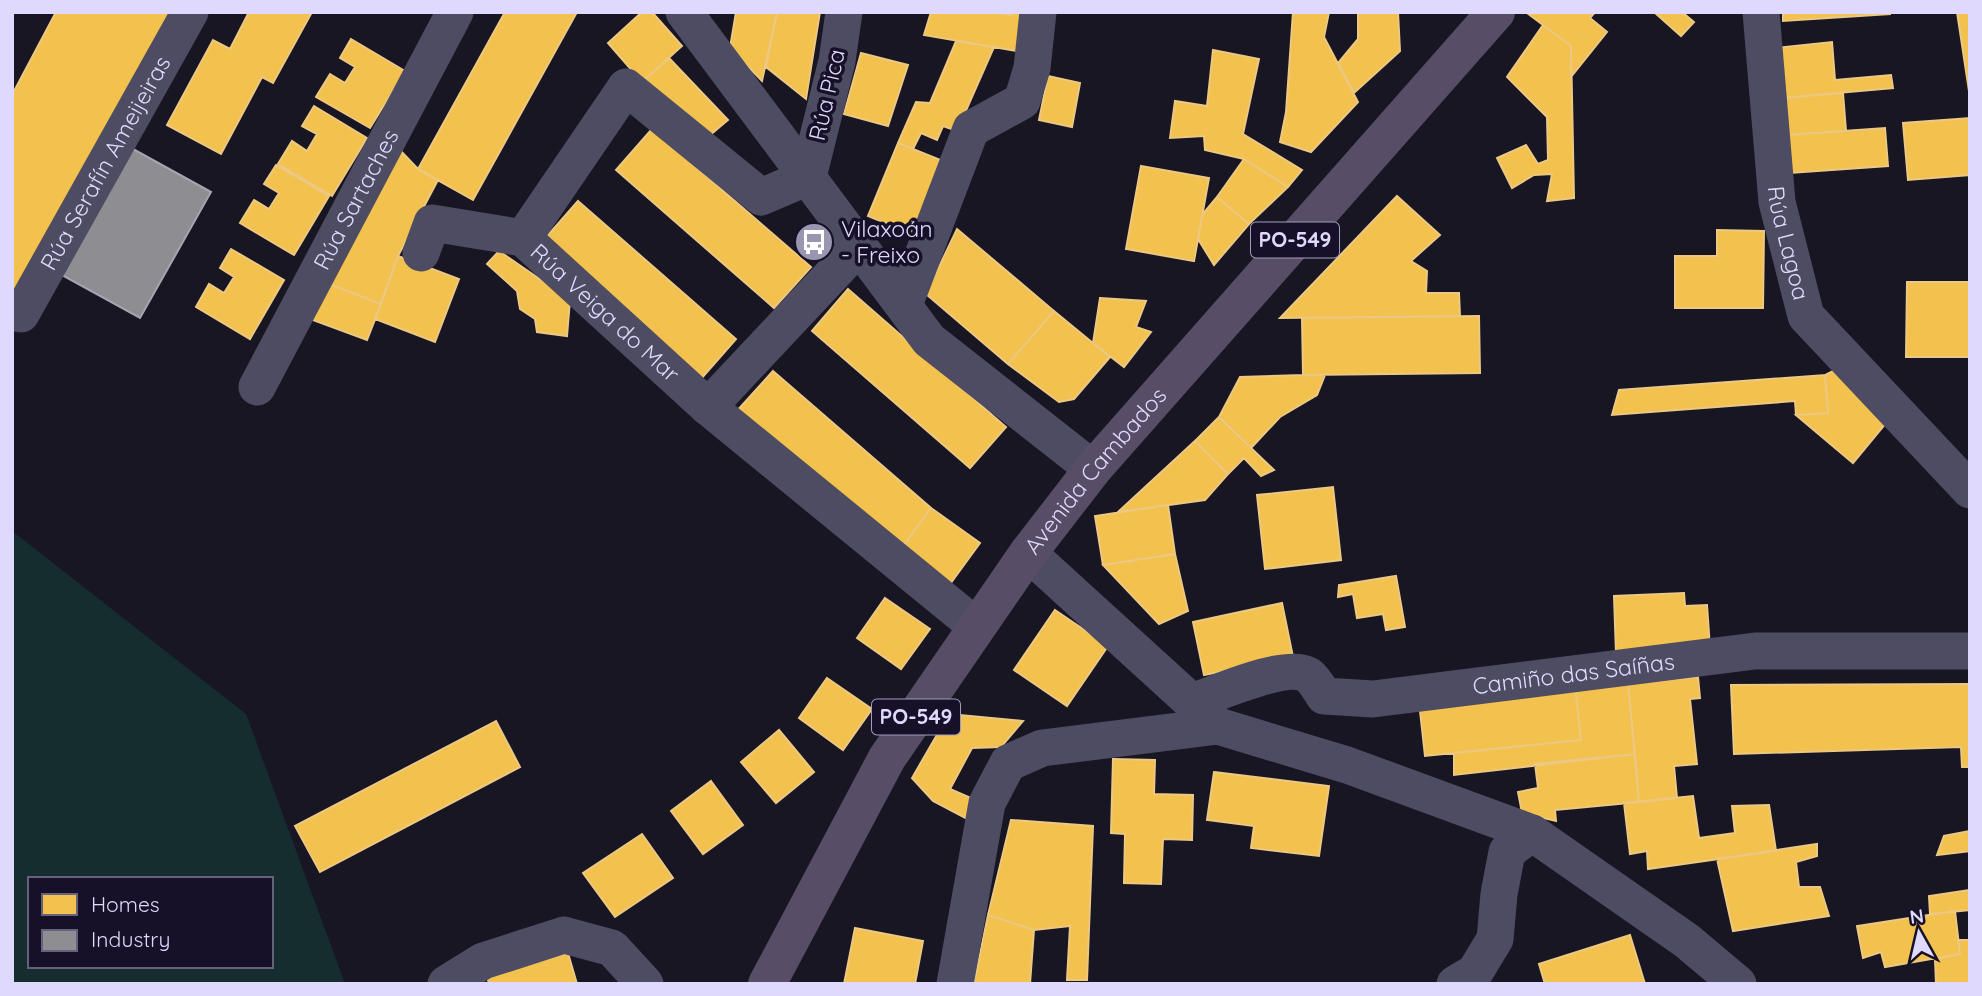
<svg xmlns="http://www.w3.org/2000/svg" width="1982" height="996" font-family="Quicksand,sans-serif">
<style>
.green{fill:#152d2f;fill-rule:evenodd}
.homes{fill:#f2c14e;stroke:#ecc882;stroke-width:2}
.industry{fill:#8d8d92;stroke:#a6a4b2;stroke-width:2}
.lines{fill:none;stroke-linecap:round;stroke-linejoin:round}
.minor{stroke:#4d4c62;stroke-width:37}
.major{stroke:#574d67;stroke-width:38}
.labels{text-anchor:middle;stroke-width:7;stroke-linejoin:round;paint-order:stroke}
.shield{fill:#161128;stroke:#a39dbd;stroke-width:2}
.shield-label{font-size:21px;font-weight:bold;fill:#dfd9fd}
.street-label{font-size:23px;fill:#dfd9fd;stroke:#161128}
.poi-label{font-size:23px;fill:#dfd9fd;stroke:#161128;text-anchor:start}
</style>
<rect width="100%" height="100%" fill="#191623"/>
<path class="green" d="M12 531 246 714 345 984H12ZM30 879H271V966H30Z"/>
<path class="homes" d="M56 12H182L12 309V95Z
M249 12H312L273 83 262 77 221 154 167 125 213 40 230 49Z
M505 12H577L473 200 418 169Z
M642 12H652L682 46 642 82 608 43Z
M736 12H777L762 81 730 48Z
M777 12H820L806 99 766 67Z
M931 12H990L1011 15V12H1027L1017 51 924 35Z
M1293 12H1329L1324 37 1358 102 1311 152 1280 142 1286 112Z
M1358 12H1398L1400 51 1354 93 1338 63 1358 39Z
M1595 12 1590 18 1607 32 1571 77V46L1527 13Z
M1654 12H1682L1694 22 1681 36Z
M1783 12H1890V14L1783 21Z
M1957 12H1970L1969 91Z
M1543 25 1571 46 1574 198 1547 201 1552 174 1534 175 1512 188 1497 158 1526 145 1538 164 1548 160 1547 117 1507 77Z
M351 39 405 71 370 128 316 97 330 74 345 83 355 67 340 58Z
M956 41 994 47 957 131 943 126 937 140 921 133 913 149 898 143 916 102 930 103Z
M1832 42 1835 80 1891 75 1893 88 1781 98 1776 48Z
M1213 50 1259 59 1243 134 1302 170 1288 187 1244 159 1205 150 1204 136 1170 138 1175 101 1207 106Z
M861 53 908 65 888 126 844 114Z
M669 58 728 120 709 136 642 82Z
M1048 76 1080 83 1072 127 1039 120Z
M1843 93 1846 131 1787 135 1781 98Z
M314 106 367 138 332 196 278 164 292 141 307 151 317 134 302 126Z
M1970 118V175L1908 180 1903 123Z
M1885 128 1888 166 1790 173 1787 135Z
M652 129 811 267 774 308 616 170Z
M898 143 948 163 919 237 868 216Z
M397 147 418 169 438 180 398 256 381 304 324 282Z
M1244 159 1288 187 1249 224 1217 197Z
M276 165 329 196 294 255 240 223 254 200 269 209 279 193 264 184Z
M1141 166 1209 178 1194 261 1126 249Z
M1397 196 1440 235 1411 261 1427 271 1426 293H1459L1460 316 1280 318Z
M1217 197 1249 224 1214 265 1198 239 1202 215Z
M578 201 736 339 700 380 542 242Z
M957 229 1054 311 1008 364 926 294Z
M1717 230 1764 231 1763 308H1675V256H1717Z
M231 249 284 280 250 339 196 307 209 284 224 293 234 277 220 268Z
M499 251 570 300 567 336 537 332 535 319 520 309 517 291 487 264Z
M398 256 459 279 435 342 375 319Z
M324 282 381 304 367 340 310 319Z
M1907 282H1969V357H1906Z
M848 289 1006 427 970 468 812 331Z
M1100 298 1146 301 1136 327 1151 332 1124 367 1093 343Z
M1054 311 1110 357 1074 399 1059 402 1008 364Z
M1479 316 1480 373 1303 375 1302 318Z
M1839 368 1891 417 1853 463 1796 415 1828 413 1825 375Z
M773 371 931 508 901 549 736 412Z
M1303 375H1325L1317 395 1280 417 1251 448 1219 417 1240 377Z
M1825 375 1828 413 1796 415 1795 401 1612 415 1619 390Z
M1219 417 1251 448 1274 470 1261 476 1244 458 1228 474 1195 441Z
M1195 441 1228 474 1205 500 1118 512Z
M1333 487 1341 560 1265 569 1257 495Z
M1168 505 1175 554 1103 565 1095 516Z
M931 508 980 543 950 584 901 549Z
M1175 554 1188 611 1159 624 1103 565Z
M1396 576 1405 627 1386 630 1383 614 1357 618 1353 594 1338 597 1339 585Z
M1684 593 1685 606 1707 605 1710 648 1616 654 1614 596Z
M885 598 930 629 901 669 857 638Z
M1282 603 1293 657 1204 675 1193 622Z
M1055 610 1108 646 1067 706 1014 670Z
M1698 677 1700 698 1690 699 1697 764 1674 766 1677 798 1639 802 1628 684Z
M827 678 872 709 843 750 799 718Z
M1628 684 1635 754 1454 775V753L1581 740 1575 686Z
M1970 684V767H1962L1961 747 1734 754 1731 685Z
M1575 686 1581 740 1425 756 1419 702Z
M949 714 1023 721 1001 747 972 748 950 789 978 801 973 822 933 801 912 778Z
M496 721 520 767 320 872 295 826Z
M779 730 814 772 776 803 741 762Z
M1635 754 1639 802 1555 810 1556 821 1522 813 1518 792 1538 788 1535 764Z
M1113 759 1155 760 1154 794 1193 795 1192 840 1163 839 1161 884 1124 883 1125 834 1111 833Z
M1214 772 1329 786 1319 856 1251 848 1254 826 1207 820Z
M711 781 743 825 703 854 671 811Z
M1693 796 1699 838 1735 833 1732 806 1769 805 1776 851 1648 869 1647 851 1630 854 1624 803Z
M1011 820 1093 826 1087 980H1067L1070 926 1034 930 988 915Z
M1970 831V851L1937 855 1944 836Z
M642 834 673 878 615 917 583 873Z
M1817 844V856L1796 862 1799 887H1820L1829 916 1733 931 1717 859Z
M1970 890V910L1930 914 1929 896Z
M1955 911 1960 954 1885 967 1881 952 1863 958 1857 926Z
M988 915 1034 930 1030 984H974Z
M855 928 923 941 915 984H844Z
M1630 935 1645 984H1545L1539 964Z
M1958 940H1970V984H1936L1935 959 1960 954Z
M568 953 577 984H489L487 976Z"/>
<path class="industry" d="M133 149 211 192 140 318 62 275Z"/>
<g class="lines">
<g class="minor">
<path d="M684 12 929 340 1093 469"/>
<path id="s1" d="M844 12 837 61 808 177 761 197 626 87 523 238 708 407 859 246"/>
<path id="s2" d="M1761 12 1777 202 1806 316 1970 490"/>
<path d="M421 253 432 223 523 238"/>
<path d="M904 305 971 129 1022 101 1032 68 1038 12"/>
<path id="s3" d="M21 314 190 12"/>
<path id="s4" d="M257 387 455 12"/>
<path d="M708 407 977 627"/>
<path d="M1028 553 1218 726 1347 765 1532 833 1687 941 1738 984"/>
<path id="s5" d="M1192 702C1215 694 1287 662 1308 675 1314 679 1320 690 1324 696L1373 699 1755 651H1970"/>
<path d="M446 984 483 961 564 935 612 948 645 984"/>
<path d="M955 984 987 803 1008 763 1042 748 1218 726"/>
<path d="M1455 984 1475 972 1495 939 1499 894 1507 852 1532 833"/>
</g>
<path class="major" id="s6" d="M767 984 887 758 1028 553 1093 469 1496 12"/>
</g>
<defs>
<symbol id="bus-disc" viewBox="-11 -11 22 22"><circle r="9.5" fill="#9a95b1" stroke="#161128"/><path d="M-5-6H5V4H4V6H2V4H-2V6H-4V4H-5ZM-3.5-4V0h7V-4ZM-3.5 1.2v1.5H-2V1.2ZM2 1.2v1.5H3.5V1.2Z" fill="#fff"/></symbol>
</defs>
<g fill-rule="evenodd">
<use href="#bus-disc" x="792" y="220" width="44" height="44"/>
</g>
<g class="labels">
<g class="shield">
<rect x="1251" y="222.5" width="88" height="35" rx="5"/>
<rect x="872" y="699.5" width="88" height="35" rx="5"/>
</g>
<g class="shield-label">
<text x="1295" y="247">PO-549</text>
<text x="916" y="724">PO-549</text>
</g>
<g class="street-label">
<text transform="translate(827 95) rotate(-77)" y="8">Rúa Pica</text>
<text dy="8" stroke="none"><textPath href="#s3" startOffset="173">Rúa Serafín Ameijeiras</textPath></text>
<text dy="8" stroke="none"><textPath href="#s4" startOffset="212">Rúa Sartaches</textPath></text>
<text dy="8" stroke="none"><textPath href="#s2" startOffset="233">Rúa Lagoa</textPath></text>
<text dy="8" stroke="none"><textPath href="#s1" startOffset="688">Rúa Veiga do Mar</textPath></text>
<text dy="8" stroke="none"><textPath href="#s6" startOffset="611">Avenida Cambados</textPath></text>
<text dy="8" stroke="none"><textPath href="#s5" startOffset="399">Camiño das Saíñas</textPath></text>
</g>
<g class="poi-label">
<text x="841" y="237">Vilaxoán<tspan x="841" dy="26">- Freixo</tspan></text>
</g>
</g>
<rect width="1982" height="996" fill="none" stroke="#dfd9fd" stroke-width="28"/>
<rect x="28" y="877" width="245" height="91" fill="#161128" stroke="#66617d" stroke-width="2"/>
<rect x="42" y="894" width="35" height="21" fill="#f2c14e" stroke="#66617d" stroke-width="2"/>
<text x="91" y="912" font-size="21" fill="#dfd9fd">Homes</text>
<rect x="42" y="930" width="35" height="21" fill="#8d8d92" stroke="#66617d" stroke-width="2"/>
<text x="91" y="947" font-size="21" fill="#dfd9fd">Industry</text>
<g transform="translate(1919 933) rotate(352)" stroke="#161128" stroke-width="5" paint-order="stroke">
<path d="M0-5L12 26L0 18L-12 26Z" fill="#dfd9fd"/>
<text y="-10" font-size="19" font-weight="bold" text-anchor="middle" fill="#dfd9fd">N</text>
</g>
</svg>
